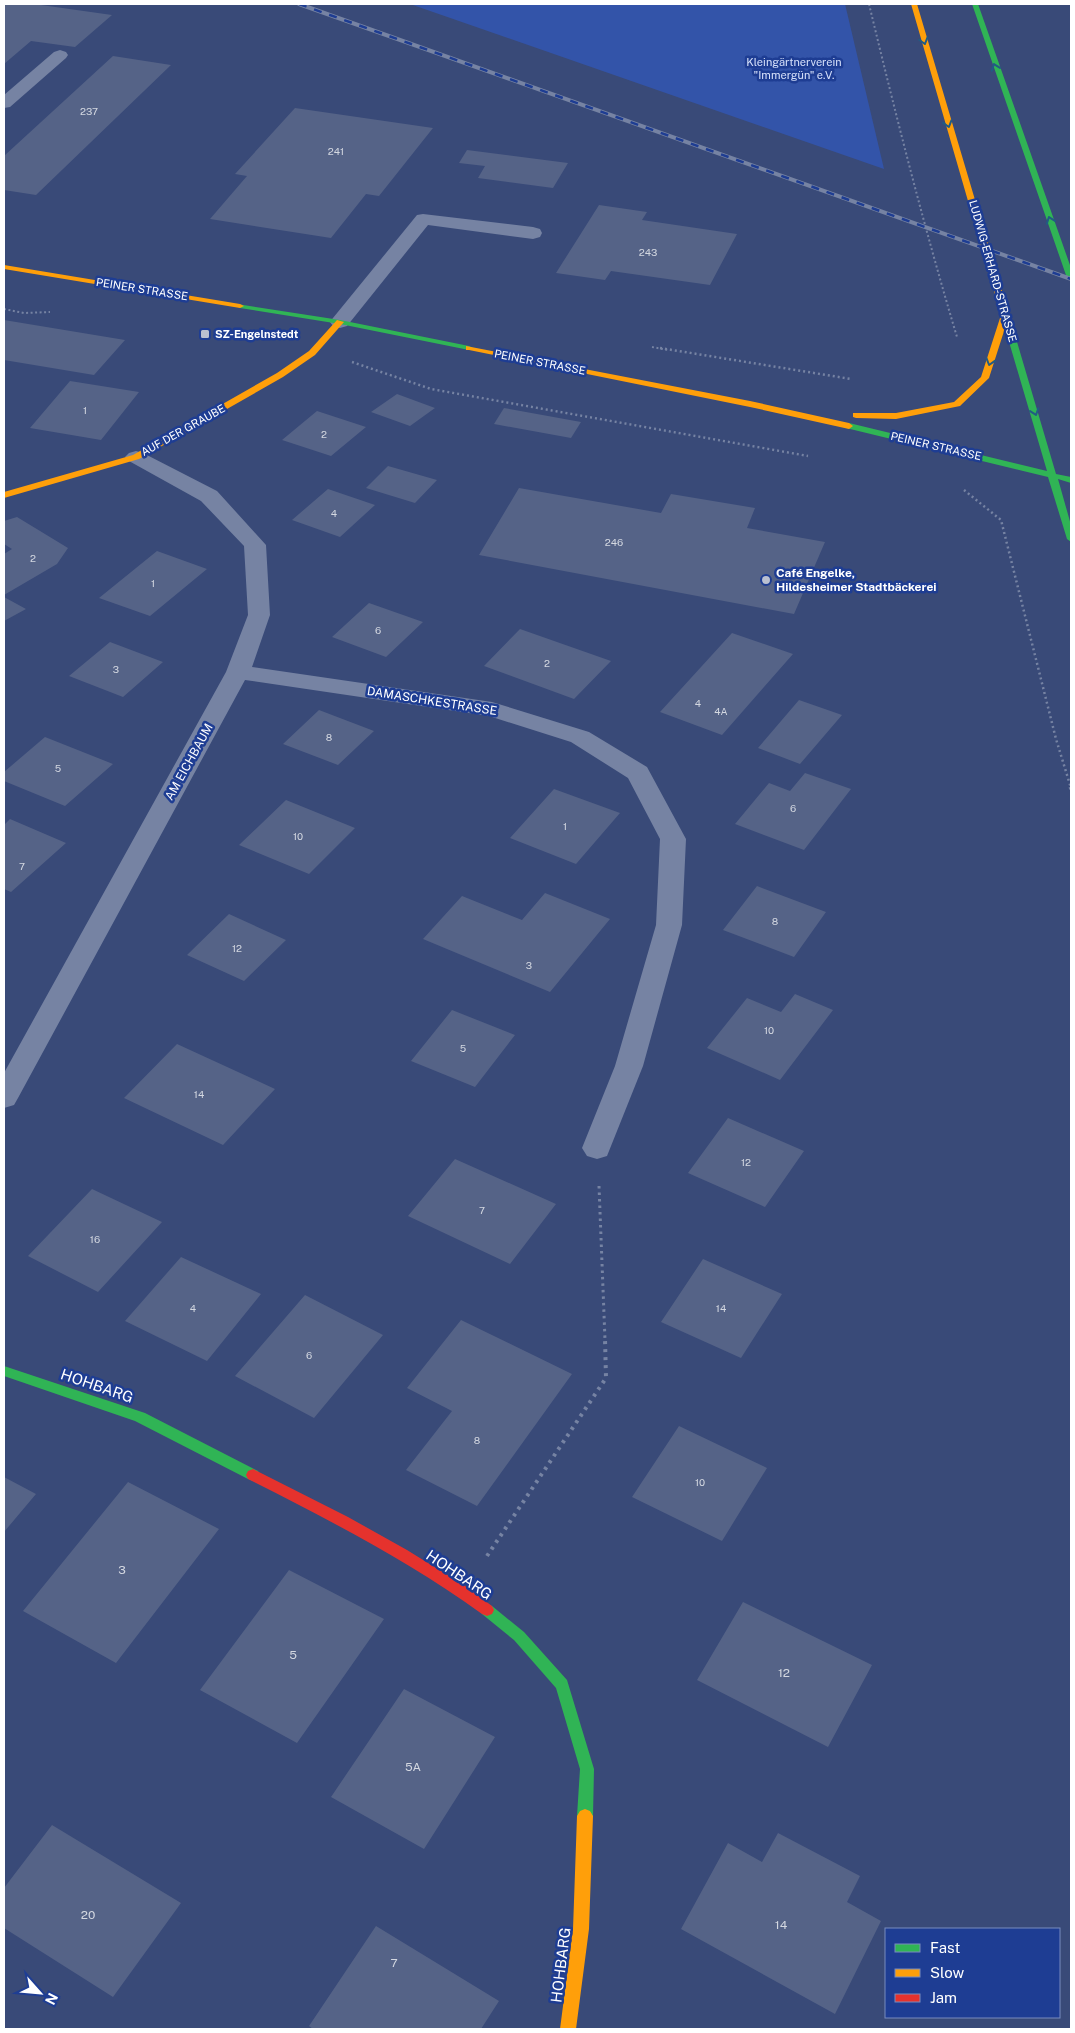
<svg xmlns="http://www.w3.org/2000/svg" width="1075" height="2033" font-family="'Public Sans',sans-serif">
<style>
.green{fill:#3354a9}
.building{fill:#556387}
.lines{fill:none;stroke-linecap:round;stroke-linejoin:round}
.path-far3{stroke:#7683a3;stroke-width:2;stroke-dasharray:2 2.5;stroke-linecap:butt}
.path-far2{stroke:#7683a3;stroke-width:2.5;stroke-dasharray:2 3;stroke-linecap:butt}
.path-far1{stroke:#7683a3;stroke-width:3;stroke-dasharray:2.5 4;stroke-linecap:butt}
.path{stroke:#7683a3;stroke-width:4;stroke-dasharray:3 5;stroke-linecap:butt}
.lane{fill:#7683a3;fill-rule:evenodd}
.street{fill:#7683a3;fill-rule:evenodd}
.fast{fill:#30b455;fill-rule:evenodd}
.slow{fill:#ff9f0a;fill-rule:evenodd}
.jam{fill:#e5322d;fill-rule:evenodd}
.rail-casing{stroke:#7683a3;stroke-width:4}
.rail{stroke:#1e3d93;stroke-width:2.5;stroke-dasharray:8;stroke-linecap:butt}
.oneway{stroke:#225b84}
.poi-dot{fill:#bac0d0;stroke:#1e3d93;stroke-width:2}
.labels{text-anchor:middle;stroke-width:5;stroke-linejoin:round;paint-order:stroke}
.number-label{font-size:10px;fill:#d4d8e1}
.far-park-label{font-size:11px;fill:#d6e0fa;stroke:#1e3d93}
.far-street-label{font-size:11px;fill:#fff;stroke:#1e3d93}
.far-poi-label{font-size:11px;font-weight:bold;fill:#fff;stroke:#1e3d93;text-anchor:start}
.poi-label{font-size:12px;font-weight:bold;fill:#fff;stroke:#1e3d93;text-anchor:start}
.street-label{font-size:12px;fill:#fff;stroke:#1e3d93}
.near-number-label{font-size:12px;fill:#d4d8e1}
.near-street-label{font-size:15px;fill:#fff;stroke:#1e3d93}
</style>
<rect width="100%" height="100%" fill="#394a78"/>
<path class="green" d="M410 4H845L884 169Z"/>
<path class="building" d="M4 4H34L112 15 75 47 31 41 4 64Z
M113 56 171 65 36 195 4 190V156Z
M295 108 433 128 379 196 366 194 331 238 210 219 247 176 235 174Z
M467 150 568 163 553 188 478 178 485 166 459 163Z
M599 205 647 212 642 220 737 234 710 285 611 271 605 280 556 273Z
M4 320 125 340 94 375 4 360Z
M70 381 139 392 101 440 30 428Z
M397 394 435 408 410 426 371 412Z
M504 408 581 422 571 438 494 424Z
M317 411 366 427 331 456 282 440Z
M388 466 437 480 415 503 366 488Z
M519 488 661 513 671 494 755 508 747 528 825 542 794 614 479 555Z
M328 489 375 505 340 537 292 520Z
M17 517 68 548 57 564 4 595V554L12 549 4 544V521Z
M157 551 207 569 150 616 99 598Z
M4 597 26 609 4 621Z
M369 603 423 622 386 657 332 637Z
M520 629 611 661 574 699 484 666Z
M732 633 793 654 722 735 660 712Z
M110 642 163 662 123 697 69 676Z
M799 700 842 715 800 764 758 748Z
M319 710 374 731 338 765 283 744Z
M45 737 113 764 65 806 4 781V772Z
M805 773 851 789 804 850 735 824 769 783 790 791Z
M554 789 620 813 576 864 510 838Z
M286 800 355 828 309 874 239 845Z
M10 819 66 843 11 892 4 889V825Z
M757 886 826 912 794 957 723 930Z
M545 893 610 919 550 992 423 939 462 896 522 920Z
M229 914 286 940 244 981 187 955Z
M795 994 833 1010 780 1080 707 1048 747 998 781 1012Z
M452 1010 515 1035 475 1087 411 1061Z
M177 1044 275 1089 223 1145 124 1098Z
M728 1118 804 1151 765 1207 688 1173Z
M455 1159 556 1204 510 1264 408 1216Z
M92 1189 162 1222 98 1292 28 1256Z
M181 1257 261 1294 207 1361 125 1321Z
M703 1259 782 1294 741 1358 661 1322Z
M305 1295 383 1335 314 1418 235 1376Z
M461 1320 572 1374 477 1506 406 1470 452 1411 407 1388Z
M679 1426 767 1468 722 1541 632 1497Z
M4 1477 36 1494 4 1532Z
M128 1482 219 1529 116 1663 23 1611Z
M289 1570 384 1619 297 1743 200 1690Z
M743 1602 872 1665 828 1747 697 1680Z
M404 1689 495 1737 424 1849 331 1797Z
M52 1825 181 1903 113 1997 4 1928V1888Z
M778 1833 860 1876 847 1902 881 1921 835 2014 681 1929 728 1843 762 1862Z
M376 1926 499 2001 481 2029H313L309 2026Z"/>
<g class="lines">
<path class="path-far3" d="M869 4C896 116 924 227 957 337
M4 309 24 313 50 312
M652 347 668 350"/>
<path class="path-far2" d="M660 348 851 379
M352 362 431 389 808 456
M964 490 1001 520 1056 739 1071 788"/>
<path class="path-far1" d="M1070 787 1071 790
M599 1186 605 1340"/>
<path class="path" d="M487 1556 606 1378 605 1339"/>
<path class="lane" d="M60 50 66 52 68 55 66 58 10 107 4 108V95L54 52Z
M423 214 533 227 540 229 542 233 540 237 533 239 428 225 347 326 340 328 333 326 330 322 333 318 417 215Z"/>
<path class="street" d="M136 451 143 453 217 491 266 545 270 615 252 667 492 702 589 732 647 767 686 839 682 925 643 1066 607 1156 597 1159 587 1156 582 1148 615 1066 656 925 660 839 628 778 571 742 489 716 245 680 18 1098 14 1105 4 1108V1073L226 672 248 615 244 546 201 501 129 461 125 457 129 453Z"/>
<path class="fast" d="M972 4H978L1071 268V280L1067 278Z
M237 304 340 320 469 346 473 348 469 350 340 324 240 308 236 306Z
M1008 333 1015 335 1056 474 1071 477V483L1058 479 1071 525V542L1067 539 1048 477 846 428 845 426 849 423 1047 471 1007 335Z
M4 1366 145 1413 258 1471 260 1475 258 1479 253 1481 248 1479 135 1421 4 1376Z
M487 1604 492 1606 524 1632 567 1680 594 1769 593 1816 590 1821 585 1823 580 1821 577 1816 580 1769 556 1688 514 1640 482 1614 480 1610 482 1606Z"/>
<path class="slow" d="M911 4H917L1015 335 1008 337 1005 328 989 378 960 406 896 419 856 418 853 417V413H896L954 402 981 377 1001 315Z
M4 265 240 304 244 306 240 308 4 269Z
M337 320 344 322 315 355 283 377 139 459 4 498V492L133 455 277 373 309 351Z
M466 346 750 401 849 423 853 426 849 429 750 407 469 350H466Z
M585 1809 590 1811 593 1816 589 1929 576 2029H560L573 1929 577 1816 580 1811Z"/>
<path class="jam" d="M253 1469 348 1517 407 1550 465 1586 492 1606 494 1610 492 1614 487 1616 482 1614C409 1561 329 1520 248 1479L246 1475 248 1471Z"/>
<defs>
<path id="rail" d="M299 4 1071 279"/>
</defs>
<use href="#rail" class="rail-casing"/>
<use href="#rail" class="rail"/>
</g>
<defs><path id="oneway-chevron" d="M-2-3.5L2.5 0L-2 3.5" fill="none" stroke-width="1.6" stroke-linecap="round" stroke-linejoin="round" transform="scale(1.25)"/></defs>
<g class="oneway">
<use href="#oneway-chevron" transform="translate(924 41) rotate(74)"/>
<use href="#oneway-chevron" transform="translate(995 67) rotate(-110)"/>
<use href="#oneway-chevron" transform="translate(948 124) rotate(73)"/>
<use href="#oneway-chevron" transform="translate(1050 220) rotate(-110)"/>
<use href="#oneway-chevron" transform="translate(990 362) rotate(107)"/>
<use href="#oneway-chevron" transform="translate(1035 412) rotate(71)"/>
</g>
<g class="poi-dot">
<rect x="200" y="329" width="10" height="10" rx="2.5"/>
<circle cx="766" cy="580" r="5"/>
</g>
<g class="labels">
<g class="number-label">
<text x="89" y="115">237</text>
<text x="336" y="155">241</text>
<text x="648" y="256">243</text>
<text x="85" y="414">1</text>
<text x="324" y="438">2</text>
<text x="334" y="517">4</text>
<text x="614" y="546">246</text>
<text x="33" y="562">2</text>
<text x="153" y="587">1</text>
<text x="378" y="634">6</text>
<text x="547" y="667">2</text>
<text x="116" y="673">3</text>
<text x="698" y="707">4</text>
<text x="721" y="715">4A</text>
<text x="329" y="741">8</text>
<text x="58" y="772">5</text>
<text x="793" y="812">6</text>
<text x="565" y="830">1</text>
<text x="298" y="840">10</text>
<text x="22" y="870">7</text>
<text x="775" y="925">8</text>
<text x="237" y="952">12</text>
<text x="529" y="969">3</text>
<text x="769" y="1034">10</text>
<text x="463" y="1052">5</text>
<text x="199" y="1098">14</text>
<text x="746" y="1166">12</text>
<text x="482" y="1214">7</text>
<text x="95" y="1243">16</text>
<text x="193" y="1312">4</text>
<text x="721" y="1312">14</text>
<text x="309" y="1359">6</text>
<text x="477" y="1444">8</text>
<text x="700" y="1486">10</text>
</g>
<g class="far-park-label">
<text x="794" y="66">Kleingärtnerverein<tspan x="794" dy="13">"Immergün" e.V.</tspan></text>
</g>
<g class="far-street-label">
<text transform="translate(993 271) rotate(74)" y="4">LUDWIG-ERHARD-STRASSE</text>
<text transform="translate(142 289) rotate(9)" y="4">PEINER STRASSE</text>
<text transform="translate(540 362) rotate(11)" y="4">PEINER STRASSE</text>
<text transform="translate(183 430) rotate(-29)" y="4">AUF DER GRAUBE</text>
<text transform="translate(936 446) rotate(13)" y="4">PEINER STRASSE</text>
</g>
<g class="far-poi-label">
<text x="215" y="338">SZ-Engelnstedt</text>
</g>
<g class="poi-label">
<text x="776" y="577">Café Engelke,<tspan x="776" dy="14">Hildesheimer Stadtbäckerei</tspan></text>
</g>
<g class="street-label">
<text transform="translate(432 701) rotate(9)" y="4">DAMASCHKESTRASSE</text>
<text transform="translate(189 762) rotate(-61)" y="4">AM EICHBAUM</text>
</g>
<g class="near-number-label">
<text x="122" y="1574">3</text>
<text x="293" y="1659">5</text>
<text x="784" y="1677">12</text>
<text x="413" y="1771">5A</text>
<text x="88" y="1919">20</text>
<text x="781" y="1929">14</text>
<text x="394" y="1967">7</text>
</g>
<g class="near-street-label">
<text transform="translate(97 1386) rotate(19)" y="5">HOHBARG</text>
<text transform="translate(459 1575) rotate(34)" y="5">HOHBARG</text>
<text transform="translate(561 1965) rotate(-83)" y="5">HOHBARG</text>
</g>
</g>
<rect width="1075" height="2033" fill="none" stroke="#ffffff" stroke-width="10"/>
<rect x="885" y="1928" width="175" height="90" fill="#1e3d93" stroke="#788bbe"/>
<rect x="895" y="1944" width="25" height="8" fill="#30b455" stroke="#788bbe"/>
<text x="930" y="1953" font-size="15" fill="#ffffff">Fast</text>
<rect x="895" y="1969" width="25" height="8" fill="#ff9f0a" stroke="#788bbe"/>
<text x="930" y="1978" font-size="15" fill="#ffffff">Slow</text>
<rect x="895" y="1994" width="25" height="8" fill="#e5322d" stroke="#788bbe"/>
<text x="930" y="2003" font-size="15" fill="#ffffff">Jam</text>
<g transform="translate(40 1993) rotate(117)" stroke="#1e3d93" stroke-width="4" paint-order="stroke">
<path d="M0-4L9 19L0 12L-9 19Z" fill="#ffffff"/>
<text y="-8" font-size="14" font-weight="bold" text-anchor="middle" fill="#ffffff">N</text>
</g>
</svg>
